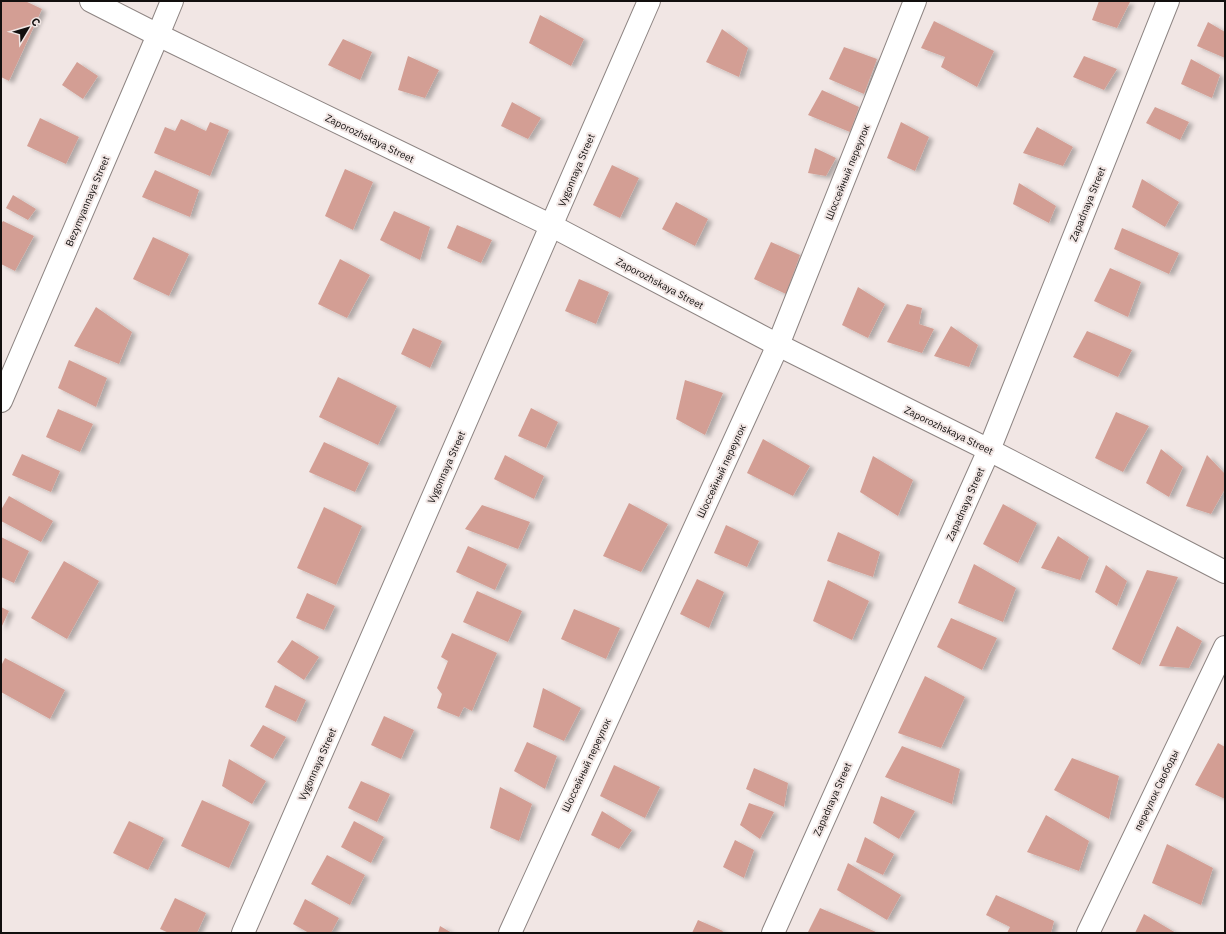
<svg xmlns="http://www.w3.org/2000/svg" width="1226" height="934" font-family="'IBM Plex Sans',sans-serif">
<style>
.building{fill:#d39e94;filter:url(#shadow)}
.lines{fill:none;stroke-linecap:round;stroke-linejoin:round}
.minor-casing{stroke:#8d8482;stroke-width:24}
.tertiary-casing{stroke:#8d8482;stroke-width:24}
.minor{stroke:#fff;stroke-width:22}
.tertiary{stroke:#fff;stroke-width:22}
.labels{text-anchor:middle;stroke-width:4;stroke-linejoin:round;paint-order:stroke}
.street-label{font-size:10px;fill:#120f0e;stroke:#f1e6e4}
</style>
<defs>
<filter id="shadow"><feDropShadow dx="4.5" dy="2.5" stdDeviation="2" flood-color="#0004"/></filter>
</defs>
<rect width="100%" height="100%" fill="#f1e6e4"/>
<path class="building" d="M1 1H25L42 9 9 81 1 77Z
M1099 1 1130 2 1117 28 1092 20Z
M540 15 584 39 571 66 529 43Z
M934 21 994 51 977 87 941 67 945 57 921 48Z
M1208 22 1225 32V58L1197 46Z
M722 29 748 48 739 77 706 62Z
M343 39 372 52 360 80 328 65Z
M844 47 877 59 864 94 829 79Z
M408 56 439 70 425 98 398 90Z
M1084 56 1117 69 1104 90 1073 77Z
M1191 59 1220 75 1212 98 1181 84Z
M77 62 98 76 83 99 62 85Z
M822 90 859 107 850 132 808 115Z
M512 102 541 118 528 139 501 126Z
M1155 107 1189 122 1180 140 1146 123Z
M40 118 79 137 66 164 27 146Z
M181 119 206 131 210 122 229 130 210 176 154 153 165 127 175 131Z
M901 122 929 137 915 171 887 158Z
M1037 127 1073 147 1063 166 1023 153Z
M815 148 836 158 826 176 808 173Z
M612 165 639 178 620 218 593 205Z
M345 169 373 182 353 230 325 216Z
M155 170 199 190 190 217 142 197Z
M1142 179 1179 202 1165 227 1132 207Z
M1019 183 1056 206 1049 223 1013 204Z
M13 195 36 209 28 220 6 208Z
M676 202 708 219 695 246 662 229Z
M394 211 430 227 420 260 380 240Z
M3 221 34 236 15 271 1 264V224Z
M457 225 492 240 481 263 447 248Z
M1122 228 1179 253 1169 274 1114 249Z
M153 237 189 254 169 296 133 279Z
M771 242 800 255 786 294 754 279Z
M340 259 370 275 347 318 318 304Z
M1110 268 1141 282 1128 317 1094 301Z
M579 279 609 292 596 324 565 311Z
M858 287 885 304 868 338 842 325Z
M907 304 922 308 919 324 934 329 922 353 887 342Z
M96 307 132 332 119 364 74 346Z
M951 326 978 345 969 367 934 356Z
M413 328 442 341 430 368 401 354Z
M1087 331 1132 350 1118 377 1073 357Z
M69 360 107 378 96 407 58 388Z
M338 377 397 406 378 445 319 417Z
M685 380 723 393 705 435 676 419Z
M531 408 558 422 546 448 518 436Z
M58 409 93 424 80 452 46 437Z
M1116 412 1149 426 1123 472 1095 458Z
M763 439 810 466 793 496 747 473Z
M324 442 369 463 355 492 309 472Z
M1161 449 1183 467 1169 497 1146 483Z
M22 454 60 471 51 492 12 475Z
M505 455 544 476 534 499 494 479Z
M1207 455 1225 474V489L1211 514 1186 506Z
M873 456 913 480 898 516 860 492Z
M9 496 53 521 41 542 1 521V510Z
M629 503 668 524 641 572 603 556Z
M1003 504 1037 523 1018 563 983 544Z
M482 505 530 522 518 549 465 529Z
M324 507 362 526 336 585 297 568Z
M726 525 759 541 747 567 714 553Z
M838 532 880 552 873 577 827 561Z
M1058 536 1089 557 1080 580 1041 568Z
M1 537 29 551 14 583 1 577Z
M468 546 507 564 495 590 456 572Z
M64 561 99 581 67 639 31 618Z
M974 564 1016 588 1003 622 958 603Z
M1106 565 1127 581 1117 606 1095 592Z
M1147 570 1178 577 1140 665 1112 649Z
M697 579 724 592 709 628 680 614Z
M828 580 869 601 852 640 813 621Z
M477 591 522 611 508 642 463 622Z
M307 593 335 606 324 630 296 618Z
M1 607 9 611 1 628Z
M574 609 620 628 606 659 561 639Z
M951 618 997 638 982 670 937 647Z
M1177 626 1202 641 1189 668 1159 666Z
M452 633 497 653 472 711 464 707 459 717 437 708 442 694 437 688 448 661 441 657Z
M292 640 319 657 304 680 277 662Z
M5 658 65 690 50 719 1 692V666Z
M925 676 965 697 941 748 898 733Z
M275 685 306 700 296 722 265 707Z
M543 688 581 708 564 741 533 727Z
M384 716 414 730 401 759 371 745Z
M263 725 286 737 273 759 250 746Z
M527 742 557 756 545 789 514 771Z
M1218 743 1225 747V799L1195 785Z
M902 746 960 769 952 804 885 777Z
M1072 758 1119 776 1109 819 1054 790Z
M229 759 266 781 252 804 222 786Z
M614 765 660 787 645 818 600 796Z
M754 768 788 783 784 807 746 789Z
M361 781 390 794 377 822 348 808Z
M500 787 532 804 519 841 490 828Z
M881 796 915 811 899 839 873 823Z
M202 800 250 822 229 868 181 846Z
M749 803 774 812 760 839 740 825Z
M602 811 632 830 619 849 591 835Z
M1046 815 1089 841 1079 871 1027 852Z
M129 821 164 838 148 870 113 853Z
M354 821 384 837 371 863 341 847Z
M865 837 894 854 883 875 856 862Z
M735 840 754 850 744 878 723 867Z
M1167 844 1213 868 1201 905 1152 883Z
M327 855 365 875 350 905 311 884Z
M848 863 901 895 887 920 837 890Z
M996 895 1054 921 1051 933H1007L1010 927 986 915Z
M175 898 206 913 197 933H169L160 929Z
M305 899 339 918 331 933H309L293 924Z
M820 908 876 932V933L808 932Z
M1144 914 1176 933H1135Z
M698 920 723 931 722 933H692Z
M440 926 452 933H438Z"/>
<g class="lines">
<defs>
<path id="minor" d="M1 401 158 35 172 1
M243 933 649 1
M510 933 778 345 915 1
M773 933 989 450 1168 1
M1088 933 1225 647"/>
<path id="tertiary" d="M91 1 158 35 552 226 778 345 989 450 1225 572"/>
</defs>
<use href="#minor" class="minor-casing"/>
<use href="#tertiary" class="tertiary-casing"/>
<use href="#minor" class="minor"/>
<use href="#tertiary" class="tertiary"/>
</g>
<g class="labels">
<g class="street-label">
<text transform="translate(370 138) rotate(26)" y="4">Zaporozhskaya Street</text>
<text transform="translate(576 170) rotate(-67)" y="4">Vygonnaya Street</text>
<text transform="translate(847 172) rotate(-68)" y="4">Шоссейный переулок</text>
<text transform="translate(87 201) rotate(-67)" y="4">Bezymyannaya Street</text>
<text transform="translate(1087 204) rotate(-68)" y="4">Zapadnaya Street</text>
<text transform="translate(660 283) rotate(28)" y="4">Zaporozhskaya Street</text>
<text transform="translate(949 430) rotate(26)" y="4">Zaporozhskaya Street</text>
<text transform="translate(446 467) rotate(-66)" y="4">Vygonnaya Street</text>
<text transform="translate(721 471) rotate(-65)" y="4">Шоссейный переулок</text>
<text transform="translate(965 504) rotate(-66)" y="4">Zapadnaya Street</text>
<text transform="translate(317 764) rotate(-66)" y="4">Vygonnaya Street</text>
<text transform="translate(586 765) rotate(-65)" y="4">Шоссейный переулок</text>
<text transform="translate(1156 790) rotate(-64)" y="4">переулок Свободы</text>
<text transform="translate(832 799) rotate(-66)" y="4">Zapadnaya Street</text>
</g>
</g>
<rect width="1226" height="934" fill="none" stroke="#120f0e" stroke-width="4"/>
<g transform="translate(28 28) rotate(52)" stroke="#f1e6e4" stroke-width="3" paint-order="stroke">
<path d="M0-3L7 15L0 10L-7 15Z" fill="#120f0e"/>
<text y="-6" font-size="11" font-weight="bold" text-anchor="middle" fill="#120f0e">С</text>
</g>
</svg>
